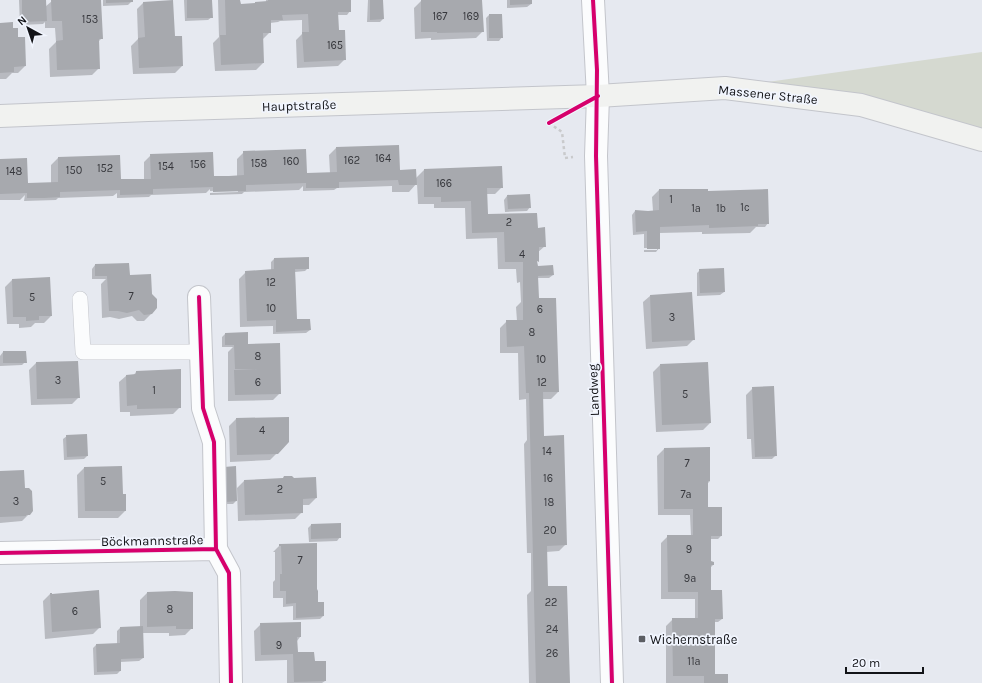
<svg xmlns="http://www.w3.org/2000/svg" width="982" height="683" font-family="Karla,sans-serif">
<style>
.green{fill:#d5d9d0}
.shadow{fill:#0003}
.building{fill:#a7a9ae}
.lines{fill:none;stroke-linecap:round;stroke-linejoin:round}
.service-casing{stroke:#c3c5cb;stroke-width:16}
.minor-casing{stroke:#c3c5cb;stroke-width:24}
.tertiary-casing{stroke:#c3c5cb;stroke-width:24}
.secondary-casing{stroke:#c3c5cb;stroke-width:24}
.path{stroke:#c9cacc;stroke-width:2.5;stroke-dasharray:3 3;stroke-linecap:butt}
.service{stroke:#fbfcfd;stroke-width:15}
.minor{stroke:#fbfcfd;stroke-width:22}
.tertiary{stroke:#fbfcfd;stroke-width:22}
.secondary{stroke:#f1f2f0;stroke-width:22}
.cycleway-casing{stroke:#f1f5fe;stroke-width:6}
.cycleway{stroke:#d6006c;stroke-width:4}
.poi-dot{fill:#5c5e63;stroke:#f1f5fe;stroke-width:1.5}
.labels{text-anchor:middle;stroke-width:3.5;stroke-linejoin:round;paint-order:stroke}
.number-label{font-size:11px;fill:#37383d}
.street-label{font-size:13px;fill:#121317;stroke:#f1f5fe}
.poi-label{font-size:13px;fill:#121317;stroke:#f1f5fe;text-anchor:start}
</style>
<rect width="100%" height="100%" fill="#e6e9f0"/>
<path class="green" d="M982 52V140L725 88Z"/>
<path class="shadow" d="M19 0H45V7L52 1 100 0 102 38 98 42 99 68 92 75 50 77 49 49 56 42 55 28H45V22L43 24 20 25Z
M103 0H132V1L128 5 103 6Z
M184 0H211L212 17 208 20 185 21Z
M218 0H239L240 5 266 3V0H350V11L347 15H337L338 31 345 59 338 66 297 68 296 40 302 34V20L280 21 278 22 270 23V32L263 39V63L256 70 215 71 213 43 219 37Z
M368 0H382L383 19 380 22H367Z
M444 0H481L483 31 476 38 431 40V38L415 39 414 8 421 1Z
M507 0H531V4L527 7 507 8Z
M144 2 174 37 182 66 175 73 133 74 131 46 138 39 137 9Z
M489 15 502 37 499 41H487L486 18Z
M0 24 12 29 17 38 25 66 18 73H12L6 79H0Z
M336 148 416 178 424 170 502 187 495 194H486L487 215 537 229 545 246 537 253V267L553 275 549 278H537L538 298 558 392 551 399H542L543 435 566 544 559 551 546 552 547 587 569 683H529L527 595 531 591V553H527L524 444 527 440 526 399 519 400 518 353H500V328L507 321H517L516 307 521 302 520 282 517 283 516 269H498L497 238 466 239 465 208H434V204H418L417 183 409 192H392V186L337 188 334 190 303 191V186L299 190 244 192 242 194 210 195V193L238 192V190L210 191V189L206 193 151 195 149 197 117 198V193L113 196 58 198 56 200 24 201 25 195 20 200H0V160L27 185 51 183V165L58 158 120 180H144V162L151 155 213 179 237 176V159L244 152 306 174 330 173 329 155Z
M659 190 707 192 768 223 765 227H756L750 233 702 234V232L659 233V248L656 252H644V250H657V248H644V234L633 235 632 215 635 211H653L652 197Z
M507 196 530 207 527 211 505 212 504 200Z
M274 259 308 268 305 271 295 272 296 320 310 330 306 333 273 334V326L240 327 239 279 246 272 271 271V262Z
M95 265 129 274 151 314 144 321H137L132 316 119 319 110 317 102 318 101 284 106 279H92V269Z
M700 270 724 292 720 295 697 296V273Z
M12 280 51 316 44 323H35L31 327 19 328V324H7L5 287Z
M650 296 694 339 687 346 646 349 643 302Z
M225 334 247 343 280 393 273 400 228 401V352L233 347H222V337Z
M3 352 25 362 22 365 0 366V356Z
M36 363 79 397 72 404 31 405 29 370Z
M660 365 710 423 703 430 656 432 653 372Z
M136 372 180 407 173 414 130 416V412H120L119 382 126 376H133Z
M753 388 776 455 772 459H752L751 439H747L746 395Z
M236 419 277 453 270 460 230 462 229 426Z
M67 436 87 456 84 459 64 460 63 439Z
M664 449 710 481 707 484V508L721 536 718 539H710V562L713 565 710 568V593L722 619 718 622H714V677L727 683H666V626L673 619H695V599H661V543L668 536H691L690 515H658L657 456Z
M121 467 122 495 125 511 118 518H78L77 475 84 468Z
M222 471 236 501 233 504H223Z
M0 472 24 489 29 514 22 521 0 523Z
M244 481 316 498 309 505H302V512L295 519 238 521 237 488Z
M311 525 340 537 337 541 309 542 308 528Z
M280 545 315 574 317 604 323 603V616L320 619 293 620V606L283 607V598H273V582L275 580V552H273Z
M147 593H192V628L185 635 169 636V633H142L143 658 139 661 120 662V671L117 674 94 675 93 648 96 645 117 644V631L120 628 140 627V600Z
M50 594 100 627 93 634 45 639 43 601Z
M300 623V637L297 641V653L314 662 325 681 322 683H287V660L255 661 254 631 261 624Z"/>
<path class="building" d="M22 0H46L47 21 22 22Z
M51 0H101L103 39H99L100 69 57 70 56 41 63 40 62 21H52Z
M106 0H133V2L106 3Z
M173 0 175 36H182L183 66 139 68 138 38 145 37 143 2Z
M187 0H212L213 18H187Z
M225 0H240L241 4 255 3V2L268 1V0H351V12H338L339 30H345L346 60 304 62 302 32H309L308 14 282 15 283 20H271V33H263L264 63 221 65 220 35H226Z
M370 0H383L384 19 370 20Z
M421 0H482L484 32 437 33V32H421Z
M510 0H532V4L510 5Z
M489 14H502L503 38H489Z
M13 22V28H18V37H25L26 66 14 67V72L0 73V23Z
M399 145 400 170 416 169 417 185H399L398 180 339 182V188H306V183L246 185V191L213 192V187L153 189V194L120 195V190L60 192V197L44 198H27V193L0 194V159L27 158 28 183 58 182V157L120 155 121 179H151L150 154 213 152 214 176H229L244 175 243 151 306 149 307 173 337 172 336 147Z
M502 166 503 188H487L488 214 537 213 538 228 545 227 546 247H539V262L537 261 538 266 553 265 554 275 538 276 539 298H556L559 392H543L544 436 564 435 567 545 547 546 548 586H567L570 683H536L529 393H526L524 346 507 347 506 320H523V262H505L504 232 472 233 471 201 441 202V197H424V169Z
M659 189H708V191L768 189 769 224H758V226L709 228V225L660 227V249H647V231L636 232 635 210 648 211 659 210Z
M530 194 531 208 508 209 507 195Z
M309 257V269H295L297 319H310L311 330 276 332V320L247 321 245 271 274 269V258Z
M129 263 130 275 151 274 152 294 157 299V308L152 314 144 315 139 310 127 313 118 311H109L107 276H95V264Z
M724 268 725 292 700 293 699 269Z
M50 277 52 316H39V320L26 321V317H13L12 279Z
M692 292 695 340 652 342 650 295Z
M248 332V344L280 343 281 394 235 395 234 370 258 369H235L234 345H225V333Z
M3 351H26L27 363H3Z
M78 361 80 398 37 399 36 362Z
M708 362 711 423 662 425 660 364Z
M181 369V408L137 409V405L127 406 126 375 136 374V371Z
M774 386 777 456 755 457 752 387Z
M289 417V442L278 454 237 455 236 418Z
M87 434 88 456 67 457 66 435Z
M710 447V481H708V507H722V536H711V561L714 562V565H711V590H722L723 619H715V674H728V683H704V676H673L672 618H698V592H668L667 535H693V509H664V448Z
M122 466 123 494H126V511H85L84 467Z
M236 466 237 501 226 502 224 467Z
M24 470 25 488H29L32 491 33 511 30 515H26V516L0 517V471Z
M284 476H292L294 478 316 477 317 498 303 499V513L245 515 244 480 283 478Z
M341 523V538L311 539V524Z
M317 543V589L318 591V602H324V616L296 618V603L286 604V591H280V574H282L281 546H279V544Z
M99 590 101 628 52 632 50 593H52V594Z
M175 591 193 592V629H176V626L147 627V592Z
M301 622V637H297L298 652H314L315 661H326V681L294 682 293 654 261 655 260 623Z
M143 626 144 658 121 659V671L97 672 96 644 120 643V627Z"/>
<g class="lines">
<defs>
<path id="service" d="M80 299 83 352H201"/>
<path id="minor" d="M598 96 596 156 612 683
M199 297 203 408 214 442 216 549
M0 553 216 549 229 573 231 683"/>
<path id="tertiary" d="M593 0 598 96"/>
<path id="secondary" d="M0 116 148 110 598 96 725 88 861 105 982 140"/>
</defs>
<use href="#service" class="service-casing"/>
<use href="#minor" class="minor-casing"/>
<use href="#tertiary" class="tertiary-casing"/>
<use href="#secondary" class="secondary-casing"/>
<path class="path" d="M549 123 562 132 565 158 573 157"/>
<use href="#service" class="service"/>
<use href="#minor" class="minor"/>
<use href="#tertiary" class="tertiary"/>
<use href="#secondary" class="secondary"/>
<defs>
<path id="cycleway" d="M593 0 597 70 596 156 612 683
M549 123 598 96
M199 297 203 408 214 442 216 549
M0 553 216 549 229 573 231 683"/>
</defs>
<use href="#cycleway" class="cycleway-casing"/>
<use href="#cycleway" class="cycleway"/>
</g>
<rect class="poi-dot" x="638" y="635" width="8" height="8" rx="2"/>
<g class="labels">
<g class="number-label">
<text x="440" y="20">167</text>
<text x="471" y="20">169</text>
<text x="90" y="23">153</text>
<text x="335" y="49">165</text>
<text x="383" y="162">164</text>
<text x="352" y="164">162</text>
<text x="291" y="165">160</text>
<text x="259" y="167">158</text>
<text x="198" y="168">156</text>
<text x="166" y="170">154</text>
<text x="105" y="172">152</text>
<text x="74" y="174">150</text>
<text x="14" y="175">148</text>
<text x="444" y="187">166</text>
<text x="671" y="203">1</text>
<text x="745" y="211">1c</text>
<text x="696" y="212">1a</text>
<text x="721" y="212">1b</text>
<text x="509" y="226">2</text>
<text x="522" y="258">4</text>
<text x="271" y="286">12</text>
<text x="131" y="300">7</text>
<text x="32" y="301">5</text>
<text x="271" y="312">10</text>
<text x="540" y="313">6</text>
<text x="672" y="321">3</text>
<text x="532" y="336">8</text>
<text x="258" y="360">8</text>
<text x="541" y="363">10</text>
<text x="58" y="384">3</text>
<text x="258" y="386">6</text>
<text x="542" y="386">12</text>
<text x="154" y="394">1</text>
<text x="685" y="398">5</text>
<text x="262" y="434">4</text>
<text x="547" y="455">14</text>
<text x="687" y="467">7</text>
<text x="548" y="482">16</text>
<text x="103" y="485">5</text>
<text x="280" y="493">2</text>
<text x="686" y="498">7a</text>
<text x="16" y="505">3</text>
<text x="549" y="506">18</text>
<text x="550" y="534">20</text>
<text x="689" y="553">9</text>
<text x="300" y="564">7</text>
<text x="690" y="582">9a</text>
<text x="551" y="606">22</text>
<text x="170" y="613">8</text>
<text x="75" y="615">6</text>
<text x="552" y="633">24</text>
<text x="279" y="649">9</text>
<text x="552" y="657">26</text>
<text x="694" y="665">11a</text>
</g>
<g class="street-label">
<text transform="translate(768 94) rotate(6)" y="5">Massener Straße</text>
<text transform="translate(299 105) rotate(-2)" y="5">Hauptstraße</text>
<text transform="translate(593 390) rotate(-92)" y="5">Landweg</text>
<text transform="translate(152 540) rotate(-1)" y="5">Böckmannstraße</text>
</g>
<g class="poi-label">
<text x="650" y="644">Wichernstraße</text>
</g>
</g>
<g transform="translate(28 28) rotate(320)" stroke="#f1f5fe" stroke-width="3" paint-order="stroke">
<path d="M0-3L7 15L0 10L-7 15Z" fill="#121317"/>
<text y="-6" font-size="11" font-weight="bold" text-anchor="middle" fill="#121317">N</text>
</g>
<path d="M846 667v6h77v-6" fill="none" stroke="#121317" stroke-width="2"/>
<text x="852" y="667" font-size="12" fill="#121317" stroke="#f1f5fe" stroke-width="3" paint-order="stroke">20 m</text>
</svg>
